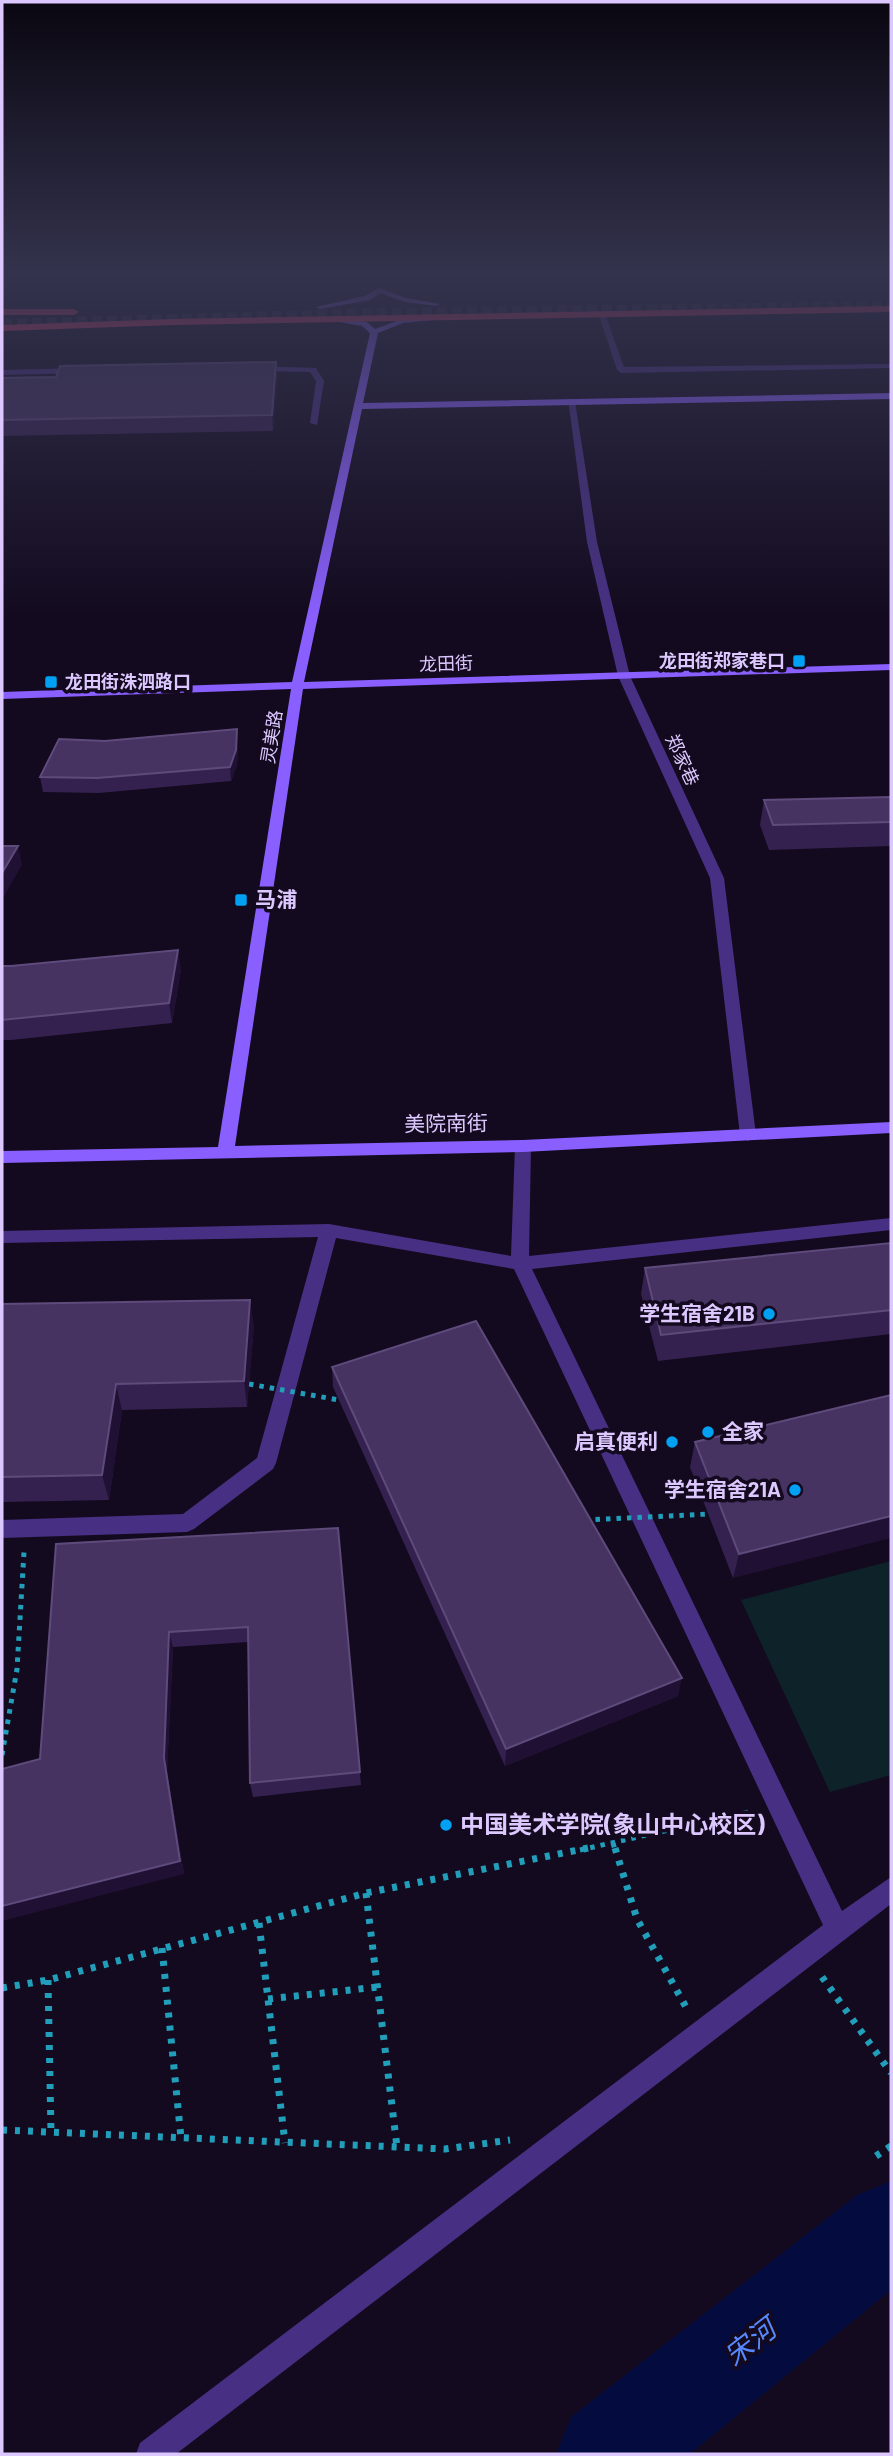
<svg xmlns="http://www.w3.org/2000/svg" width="893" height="2456" font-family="Barlow,'Noto Sans SC',sans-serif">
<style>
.green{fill:#0d2329}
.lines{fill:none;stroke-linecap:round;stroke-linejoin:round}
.stream{stroke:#040b3e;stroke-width:4.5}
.river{fill:#040b3e;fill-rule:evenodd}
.highway-tunnel{stroke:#312641;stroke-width:10;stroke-dasharray:10 5;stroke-linecap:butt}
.path-far1{stroke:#219eba;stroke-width:5;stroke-dasharray:4.5 6;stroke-linecap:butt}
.path{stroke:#219eba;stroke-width:7;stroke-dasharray:5 8;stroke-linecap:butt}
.lane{fill:#473083;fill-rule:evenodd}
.street{fill:#473083;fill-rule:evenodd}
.secondary{fill:#8a5fff;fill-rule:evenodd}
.highway{fill:#ff4370;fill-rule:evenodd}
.path-bridge{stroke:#219eba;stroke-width:5;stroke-dasharray:4.5 6;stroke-linecap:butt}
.wall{fill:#35214f}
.shaded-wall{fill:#201034}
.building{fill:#473362;stroke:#5e4a7b;stroke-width:2}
.poi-dot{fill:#00a0f3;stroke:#130a1f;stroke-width:2.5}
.labels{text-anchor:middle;stroke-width:7;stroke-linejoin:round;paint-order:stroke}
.far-poi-label{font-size:18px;font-weight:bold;fill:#dcc8ff;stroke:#130a1f;text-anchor:end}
.far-street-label{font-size:18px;fill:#dcc8ff;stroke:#130a1f}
.poi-label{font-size:21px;font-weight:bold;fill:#dcc8ff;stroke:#130a1f;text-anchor:end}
.street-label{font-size:21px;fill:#dcc8ff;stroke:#130a1f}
.near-poi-label{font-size:24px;font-weight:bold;fill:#dcc8ff;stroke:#130a1f;text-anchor:start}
.near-water-label{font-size:28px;font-style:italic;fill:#5688ff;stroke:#130a1f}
</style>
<rect width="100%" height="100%" fill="#130a1f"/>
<path class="green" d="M891 1561V1775L830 1792 741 1600Z"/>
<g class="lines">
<path class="stream" d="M388 279 707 275
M2 286 365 279"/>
<path class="river" d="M891 2181V2290L690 2454H556L571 2417 857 2195Z"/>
<path class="highway-tunnel" d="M2 324 379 313 891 306"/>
<path class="path-far1" d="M2 1755 17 1669 24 1552
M613 1843 615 1850
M580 1850 753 1811"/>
<path class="path" d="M615 1848 637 1919 687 2009
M366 1893 397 2147
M259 1923 285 2143
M162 1948 181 2138
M822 1977 891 2073
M48 1980 51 2132
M2 1988 48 1980 366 1893 588 1848
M268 1999 378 1987
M2 2130 445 2149 510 2140
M876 2156 891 2146"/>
<path class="lane" d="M598 312 605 314 624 367 891 364V368L621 373 617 370Z
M251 366 316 368 324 381 317 425 310 423 316 381 310 372 254 371Z
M82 368 85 373 2 375V370Z"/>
<path class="street" d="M568 399 575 401 597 542 630 676 724 878 756 1135 748 1141 740 1135 710 878 618 676 587 542Z
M523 1140 531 1146 529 1256 891 1218V1230L532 1269 842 1911 891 1877V1904L176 2454H136L140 2443 823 1925 514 1269 336 1238 276 1463 273 1469 194 1529 187 1532 2 1538V1520L183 1514 257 1458 318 1237 2 1243V1231L329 1224 511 1256 515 1146Z"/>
<path class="secondary" d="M379 288 406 298 440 304 436 306 405 302 380 293 370 300 320 309 316 307 365 296Z
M428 316 431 320 403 323 378 333 363 403 891 393V399L362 409 304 682 891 664V670L303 689 235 1146 523 1140 891 1122V1133L523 1152 2 1163V1151L218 1147 291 689 2 699V692L292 682 370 333 362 326 328 320 332 318 367 322 375 329 402 319Z"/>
<path class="highway" d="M891 306V312L174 325 2 331V325L174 319Z
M2 309H74L79 312 74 315H2Z"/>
<path class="path-bridge" d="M249 1384 339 1400
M585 1520 708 1514"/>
</g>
<path class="wall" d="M56 377H277L273 431 2 436V378Z
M238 744 237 765 231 781 99 793 43 792 40 777Z
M891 797V846L769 850 760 825 764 800Z
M2 966 181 969 172 1023 11 1040H2Z
M891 1243V1334L658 1361 641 1294 645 1268Z
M2 1304 254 1325 247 1407 122 1410 109 1500 2 1502Z
M332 1367 678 1696 505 1766 333 1387Z
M891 1395 733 1578 690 1467 695 1442Z
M338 1528 361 1785 253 1797 250 1783 248 1642 173 1647 167 1772 184 1874 40 1759 56 1544Z"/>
<path class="shaded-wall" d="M276 362 277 377 273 431 272 415Z
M237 729 238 744 237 765 231 781 230 767Z
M18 846 22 865 2 900V873Z
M178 950 181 969 172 1023 169 1003Z
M250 1300 254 1325 247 1407 244 1381Z
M116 1384 122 1410 109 1500 102 1475Z
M891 1516V1538L733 1578 739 1554Z
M169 1632 173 1647 167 1772 184 1874 2 1921V1906L164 1758Z
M682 1678 678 1696 505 1766 506 1749Z"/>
<path class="building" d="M276 362 272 415 2 420V378L56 377 60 366Z
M237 729 236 750 230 767 97 778 40 777 59 739 105 741Z
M891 797V822L773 825 764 800Z
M2 846H18L2 873Z
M178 950 169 1003 2 1020V966H11Z
M891 1243V1310L661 1335 645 1268Z
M250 1300 244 1381 116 1384 102 1475 2 1477V1304Z
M476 1321 682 1678 506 1749 332 1367Z
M891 1395V1516L739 1554 695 1442Z
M338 1528 360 1772 250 1783 248 1627 169 1632 164 1758 180 1861 2 1906V1769L40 1759 56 1544Z"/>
<linearGradient id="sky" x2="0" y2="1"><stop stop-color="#0a0611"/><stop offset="0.44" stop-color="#33334d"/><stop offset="1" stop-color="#33334d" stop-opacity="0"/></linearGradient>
<rect width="893" height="619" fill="url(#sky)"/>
<g class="poi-dot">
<rect x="792" y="654" width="14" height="14" rx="3.5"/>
<rect x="44" y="675" width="14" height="14" rx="3.5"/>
<rect x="234" y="893" width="14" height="14" rx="3.5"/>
<circle cx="769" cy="1314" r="7"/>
<circle cx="708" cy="1432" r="7"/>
<circle cx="672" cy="1442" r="7"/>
<circle cx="795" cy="1490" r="7"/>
<circle cx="446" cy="1825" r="7"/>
</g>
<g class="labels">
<g class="far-poi-label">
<text x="785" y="667">龙田街郑家巷口</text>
<text x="65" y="688" text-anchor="start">龙田街洙泗路口</text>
</g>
<g class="far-street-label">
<text transform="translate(446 664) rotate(-2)" y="6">龙田街</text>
<text transform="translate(272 737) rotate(-81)" y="6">灵美路</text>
<text transform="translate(682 760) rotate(65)" y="6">郑家巷</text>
</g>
<g class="poi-label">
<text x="255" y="907" text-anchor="start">马浦</text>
<text x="755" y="1321">学生宿舍21B</text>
<text x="722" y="1439" text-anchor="start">全家</text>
<text x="658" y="1449">启真便利</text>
<text x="781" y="1497">学生宿舍21A</text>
</g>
<g class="street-label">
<text transform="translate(446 1124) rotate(-1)" y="7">美院南街</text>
</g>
<g class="near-poi-label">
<text x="460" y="1833">中国美术学院(象山中心校区)</text>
</g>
<g class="near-water-label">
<text transform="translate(750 2342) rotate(-38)" y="10">宋河</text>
</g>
</g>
<rect width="893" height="2456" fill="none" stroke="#dcc8ff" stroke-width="7"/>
</svg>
